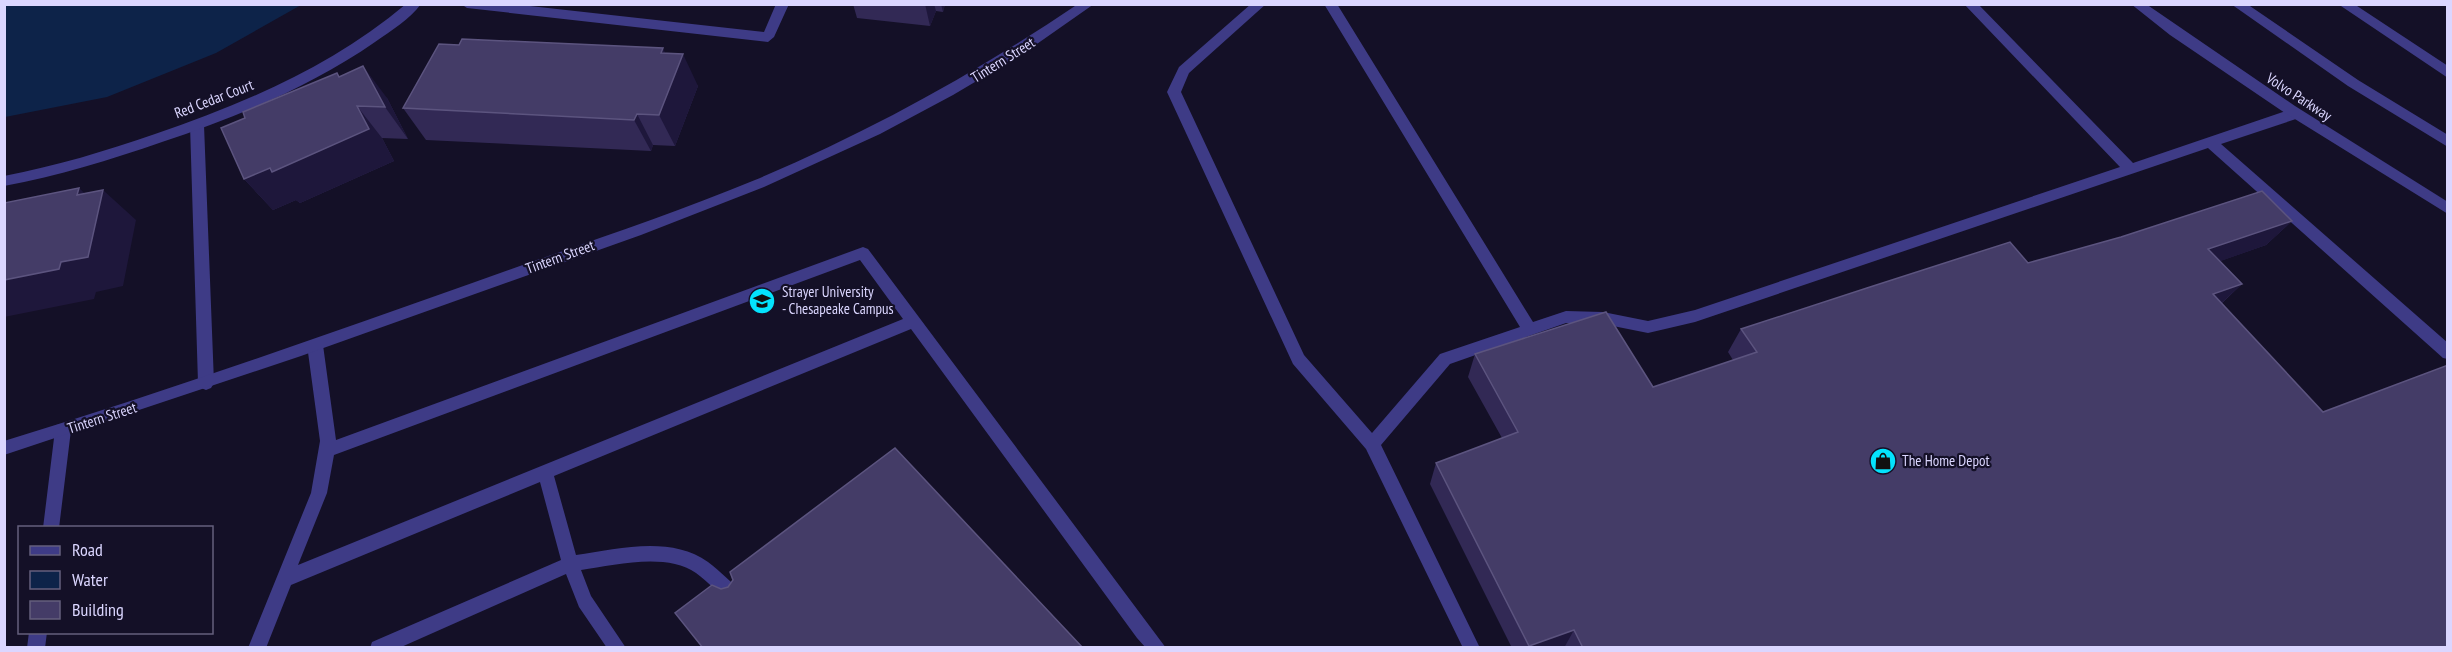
<svg xmlns="http://www.w3.org/2000/svg" width="2452" height="652" font-family="'PT Sans Narrow',sans-serif">
<style>
.water{fill:#0d2349}
.lines{fill:none;stroke-linecap:round;stroke-linejoin:round}
.lane{fill:#3e3b86;fill-rule:evenodd}
.street{fill:#3e3b86;fill-rule:evenodd}
.wall{fill:#322955}
.shaded-wall{fill:#1e173b}
.building{fill:#443c67;stroke:#5c547f;stroke-width:1.5}
.labels{text-anchor:middle;stroke-width:4.5;stroke-linejoin:round;paint-order:stroke}
.street-label{font-size:15px;fill:#dbd6ff;stroke:#141027}
.poi-label{font-size:15px;fill:#dbd6ff;stroke:#141027;text-anchor:start}
</style>
<rect width="100%" height="100%" fill="#141027"/>
<path class="water" d="M5 4H301V5L216 53 107 97 5 117Z"/>
<g class="lines">
<path class="lane" d="M461 4H512L764 32 776 4H789L774 37 768 42 467 8Z
M1251 4H1266L1189 73 1181 92 1304 355 1372 433 1440 354 1520 327 1324 4H1337L1533 322 1566 311 1603 312 1648 321 1695 310 2120 167 1964 4H1978L2133 163 2289 110H2299L2301 114 2299 118 2221 144 2448 343V359L2443 358 2208 148 1695 322 1648 333 1603 324 1566 323 1450 364 1381 445 1480 648H1463L1366 449 1293 364 1167 92 1179 67Z
M2338 4H2354L2448 66V78Z
M197 120 204 125 214 383 211 388 206 390 201 388 198 383 190 125Z
M863 247 868 249 1166 648H1146L1137 638 911 329 554 476 576 555C618 549 670 535 708 562 720 571 732 583 743 593L746 599 743 605 737 607 731 605C720 594 708 582 696 573 666 552 615 565 581 570L591 596 626 648H607L579 607 566 574 399 648H370L372 642 561 560 540 482 291 585 266 648H248L311 493 320 441 307 345 310 341H320L323 345 336 440ZM860 260 903 319 298 565 327 493 334 455Z
M63 423 69 425 71 430 59 528H43L55 430 57 425Z
M29 632H47L45 648H27Z"/>
<path class="street" d="M406 4H421C410 19 391 31 375 42 310 87 237 117 162 142 110 160 58 176 4 186V176C56 166 106 151 155 134 246 103 332 66 406 4Z
M1078 4H1094L1024 53 953 95 880 134 764 187 641 235 301 356 4 455V441C163 393 319 337 475 282 569 248 663 218 755 180 869 132 976 73 1078 4Z
M2131 4H2146L2295 106 2448 202V214L2285 113 2170 35Z
M2231 4H2247L2358 80 2448 135V147L2348 86Z"/>
</g>
<path class="wall" d="M853 4H945L943 12 936 11 930 26 857 18Z
M459 45 666 54 698 86 675 146 653 145 651 151 426 140 403 108Z
M339 76 387 98 408 139 382 138 394 161 300 203 296 200 273 210 244 179Z
M2292 221 2266 245 2220 261 2242 284 2221 304 2448 648H1512L1430 484 1436 463 1502 438 1468 377 1475 354 1653 387 1733 360 1728 352 1741 329 2028 263 2121 237Z"/>
<path class="shaded-wall" d="M925 4H934L936 11 930 26Z
M941 4H945L943 12Z
M663 48 675 74 683 54 698 86 675 146 659 115 661 53Z
M363 66 387 98 408 139 385 107Z
M357 106 382 138 394 161 300 203 296 200 273 210 244 179 270 168Z
M637 114 653 145 651 151 634 120Z
M79 188 99 207 103 190 136 220 123 286 96 292 94 299 4 317V280L77 195Z
M2292 221 2266 245 2184 274 2208 249Z
M2242 284 2216 308 2213 294Z
M1574 630 1564 648H1529V646Z"/>
<path class="building" d="M462 39 663 48 661 53 683 54 659 115 637 114 634 120 403 108 439 44 459 45Z
M363 66 385 107 357 106 369 129 272 172 270 168 244 179 221 128 245 118 243 112 337 73 339 77Z
M79 188 77 195 103 190 88 257 61 262 59 269 4 280V203Z
M2262 191 2292 221 2208 249 2242 284 2213 294 2323 412 2448 365V648H1583L1574 630 1529 646 1436 463 1518 432 1475 354 1606 312 1653 387 1757 352 1741 329 1870 287 2010 242 2028 263 2121 237Z
M895 448 1083 648H703L675 613 712 585 721 589 728 587 733 580 730 572Z"/>
<defs>
<symbol id="university-disc" viewBox="-11 -11 22 22"><circle r="9.5" fill="#04e3fd" stroke="#141027"/><path d="M0-5L7-2L0 1L-7-2ZM-4 1L0 2.5L4 1V4Q0 6-4 4Z" fill="#111"/></symbol>
<symbol id="shop-disc" viewBox="-11 -11 22 22"><circle r="9.5" fill="#04e3fd" stroke="#141027"/><path d="M-5-2.5h2.3a2.7 3.5 0 0 1 5.4 0H5L5.5 6h-11ZM-1.5-2.5h3a1.5 2.3 0 0 0-3 0Z" fill="#111"/></symbol>
</defs>
<g fill-rule="evenodd">
<use href="#university-disc" x="747" y="286" width="30" height="30"/>
<use href="#shop-disc" x="1868" y="446" width="30" height="30"/>
</g>
<g class="labels">
<g class="street-label">
<text transform="translate(1003 60) rotate(-32)" y="5">Tintern Street</text>
<text transform="translate(2299 97) rotate(33)" y="5">Volvo Parkway</text>
<text transform="translate(214 99) rotate(-21)" y="5">Red Cedar Court</text>
<text transform="translate(560 257) rotate(-20)" y="5">Tintern Street</text>
<text transform="translate(102 418) rotate(-18)" y="5">Tintern Street</text>
</g>
<g class="poi-label">
<text x="782" y="297">Strayer University<tspan x="782" dy="17">- Chesapeake Campus</tspan></text>
<text x="1902" y="466">The Home Depot</text>
</g>
</g>
<rect width="2452" height="652" fill="none" stroke="#dbd6ff" stroke-width="12"/>
<rect x="18" y="526" width="195" height="108" fill="#141027" stroke="#645f7d" stroke-width="1.5"/>
<rect x="30" y="546" width="30" height="9" fill="#3e3b86" stroke="#645f7d" stroke-width="1.5"/>
<text x="72" y="556" font-size="18" fill="#dbd6ff">Road</text>
<rect x="30" y="571" width="30" height="18" fill="#0d2349" stroke="#645f7d" stroke-width="1.5"/>
<text x="72" y="586" font-size="18" fill="#dbd6ff">Water</text>
<rect x="30" y="601" width="30" height="18" fill="#443c67" stroke="#645f7d" stroke-width="1.5"/>
<text x="72" y="616" font-size="18" fill="#dbd6ff">Building</text>
</svg>
